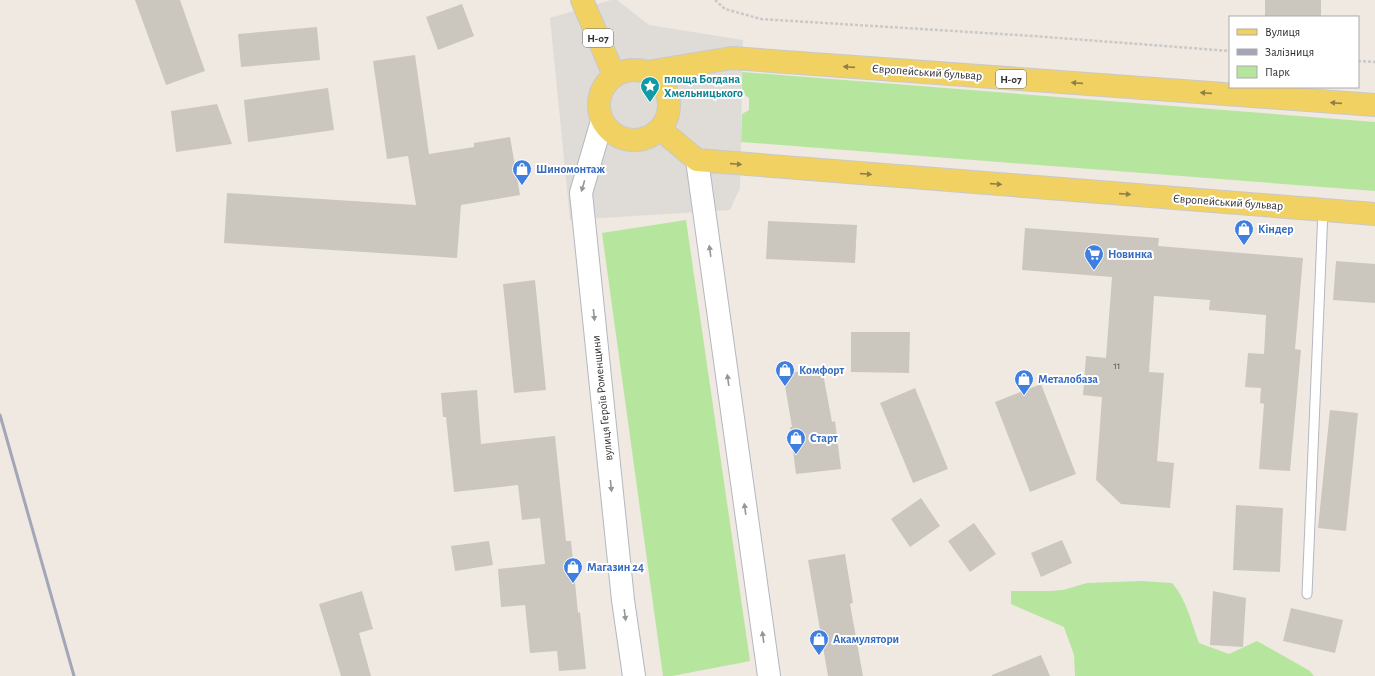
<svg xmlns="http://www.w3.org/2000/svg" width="1375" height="676" font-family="'Alegreya Sans',sans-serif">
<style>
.green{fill:#b6e59e}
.plaza{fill:#dfdcd8}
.building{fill:#cbc7bf}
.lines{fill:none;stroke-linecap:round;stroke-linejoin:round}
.lane-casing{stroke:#b4b7c1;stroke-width:11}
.secondary-casing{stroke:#b4b7c1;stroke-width:24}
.primary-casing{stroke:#c9c9c9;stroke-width:24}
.path{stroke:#c9c9c9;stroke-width:2.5;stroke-dasharray:3 2;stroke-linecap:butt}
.lane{stroke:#fff;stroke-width:9}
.secondary{stroke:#fff;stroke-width:22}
.primary{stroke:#f2d163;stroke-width:22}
.rail{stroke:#a3a6b8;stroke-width:3}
.oneway{fill:#908048}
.oneway2{fill:#969696}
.labels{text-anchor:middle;stroke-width:4;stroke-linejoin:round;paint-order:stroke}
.number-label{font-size:10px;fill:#555452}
.shield{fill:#fff;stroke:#6d6d6d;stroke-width:1}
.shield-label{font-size:11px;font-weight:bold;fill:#2e2e2e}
.street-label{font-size:12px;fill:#2e2e2e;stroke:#fff}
.culture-label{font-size:12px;font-weight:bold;fill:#0d838f;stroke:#fff;text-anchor:start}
.shop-label{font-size:12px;font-weight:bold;fill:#366cbe;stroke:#fff;text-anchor:start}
</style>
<rect width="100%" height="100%" fill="#efe9e1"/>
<path class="green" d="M742 72 1375 122V191L741 142 742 114 749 110V98L742 93Z
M686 220 750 661 672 676H663L602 233Z
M1141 581 1172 583C1187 600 1191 622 1199 643L1229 654 1257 641 1310 671 1314 676H1075L1074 655 1064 627 1011 604V591H1049L1063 590 1087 583Z"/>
<path class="plaza" d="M611 0H617L649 25 743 40 740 188 730 210 570 220 550 18Z"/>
<path class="building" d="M135 0H180L205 71 166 85Z
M1265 0H1321V17H1265Z
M462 4 474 36 438 50 426 17Z
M317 27 320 60 241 67 238 34Z
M415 55 429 154 474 147V143L510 137 520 195 461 205 457 258 224 243 227 193 416 205 408 156 387 159 373 61Z
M328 88 334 130 248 142 244 100Z
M217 104 232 144 176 152 171 111Z
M768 221 857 225 855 263 766 259Z
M1025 228 1159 238 1158 246 1303 258 1295 349 1301 350 1290 471 1259 469 1264 404 1260 403 1261 388 1245 387 1248 353 1264 354 1266 315 1209 310 1210 300 1154 296 1149 372 1164 373 1157 461 1174 463 1170 508 1121 504 1096 480 1102 397 1083 395 1086 356 1106 358 1112 277 1022 270Z
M1336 261 1375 264V303L1333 300Z
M535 280 546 390 514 393 503 284Z
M851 332H910L909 373 851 372Z
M822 368 832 422 835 421 841 469 796 474 790 427H792L783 374Z
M1041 384 1076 474 1030 492 995 402Z
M915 388 948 469 913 483 880 403Z
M477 390 481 444 555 436 566 541H571L578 613 580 612 586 669 559 671 557 651 530 653 525 605 501 607 498 569 545 564 540 518 522 520 518 485 454 492 446 417H443L441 393Z
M1330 410 1358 413 1346 531 1318 528Z
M921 498 940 526 910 547 891 519Z
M1236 505 1283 508 1280 572 1233 570Z
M974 523 996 554 970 572 948 541Z
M1062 540 1072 563 1041 577 1031 553Z
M489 541 493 565 455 571 451 546Z
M845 554 853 603 850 604 863 676H828L808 560Z
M362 591 373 629 359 633 371 676H341L319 604Z
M1213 591 1246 598 1243 647 1210 645Z
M1291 608 1343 620 1335 653 1283 641Z
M1041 655 1050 676H992V675Z"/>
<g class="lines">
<defs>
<path id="lane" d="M1307 594 1323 210"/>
<path id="secondary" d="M602 121 581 193 623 600 634 676
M697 160 769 676"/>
<path id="primary" d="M582 0 614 75
M599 105a35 35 0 1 1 70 0a35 35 0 1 1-70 0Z
M647 72 732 58 1375 105
M661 130 697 160 1375 214"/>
</defs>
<use href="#lane" class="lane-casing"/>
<use href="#secondary" class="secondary-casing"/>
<use href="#primary" class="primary-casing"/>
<path class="path" d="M715 0 725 9 761 19 1033 36 1230 51
M1358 61 1375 62"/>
<use href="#lane" class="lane"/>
<use href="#secondary" class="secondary"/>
<use href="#primary" class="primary"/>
<path class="rail" d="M0 415 74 676"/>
</g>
<defs><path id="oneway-solid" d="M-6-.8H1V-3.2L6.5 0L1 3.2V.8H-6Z"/></defs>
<g class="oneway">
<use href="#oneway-solid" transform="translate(849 67) rotate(-176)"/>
<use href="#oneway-solid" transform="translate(1077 83) rotate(-176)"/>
<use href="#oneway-solid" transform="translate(1206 93) rotate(-176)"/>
<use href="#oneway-solid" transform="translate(1336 103) rotate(-176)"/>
<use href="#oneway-solid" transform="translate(736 164) rotate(4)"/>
<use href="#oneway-solid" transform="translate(866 174) rotate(4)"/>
<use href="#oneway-solid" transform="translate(996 184) rotate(4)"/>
<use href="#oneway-solid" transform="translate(1125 194) rotate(4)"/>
</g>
<g class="oneway2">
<use href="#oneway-solid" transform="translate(583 186) rotate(106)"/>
<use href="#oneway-solid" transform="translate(710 251) rotate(-98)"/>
<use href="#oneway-solid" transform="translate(594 315) rotate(84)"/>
<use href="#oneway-solid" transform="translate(728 380) rotate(-98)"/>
<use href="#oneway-solid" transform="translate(611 486) rotate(84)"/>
<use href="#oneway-solid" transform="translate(745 509) rotate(-98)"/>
<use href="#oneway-solid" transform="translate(625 615) rotate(82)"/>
<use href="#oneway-solid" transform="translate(763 637) rotate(-98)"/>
</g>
<defs>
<symbol id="sight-pin" viewBox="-11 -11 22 30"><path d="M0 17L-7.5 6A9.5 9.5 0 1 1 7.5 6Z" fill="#0f9aa8" stroke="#fff"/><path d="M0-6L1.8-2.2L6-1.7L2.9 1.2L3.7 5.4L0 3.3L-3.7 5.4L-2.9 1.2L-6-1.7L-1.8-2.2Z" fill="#fff"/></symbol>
<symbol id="shop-pin" viewBox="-11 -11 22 30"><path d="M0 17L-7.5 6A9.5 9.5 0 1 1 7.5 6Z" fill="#3f7fe0" stroke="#fff"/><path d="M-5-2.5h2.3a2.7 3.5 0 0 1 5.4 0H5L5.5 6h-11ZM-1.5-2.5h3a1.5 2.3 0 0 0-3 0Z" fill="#fff"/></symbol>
<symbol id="supermarket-pin" viewBox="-11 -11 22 30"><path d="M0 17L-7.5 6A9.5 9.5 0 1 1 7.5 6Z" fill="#3f7fe0" stroke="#fff"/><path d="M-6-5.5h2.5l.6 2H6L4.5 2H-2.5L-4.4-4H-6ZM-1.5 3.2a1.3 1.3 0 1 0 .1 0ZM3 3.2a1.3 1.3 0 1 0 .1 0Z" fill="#fff"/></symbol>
</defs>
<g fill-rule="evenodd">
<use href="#sight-pin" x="639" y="75" width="22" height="30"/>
<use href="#shop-pin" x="511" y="158" width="22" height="30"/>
<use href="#shop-pin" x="1233" y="218" width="22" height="30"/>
<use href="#supermarket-pin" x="1083" y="243" width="22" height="30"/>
<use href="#shop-pin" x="774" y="359" width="22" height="30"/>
<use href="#shop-pin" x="1013" y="368" width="22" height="30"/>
<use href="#shop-pin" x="785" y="427" width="22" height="30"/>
<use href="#shop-pin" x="562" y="556" width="22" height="30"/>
<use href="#shop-pin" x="808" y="628" width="22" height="30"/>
</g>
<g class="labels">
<g class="number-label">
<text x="1117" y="369">11</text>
</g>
<g class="shield">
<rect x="583" y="29" width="30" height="18" rx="3"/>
<rect x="996" y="70" width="30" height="18" rx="3"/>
</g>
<g class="shield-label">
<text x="598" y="42">Н-07</text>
<text x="1011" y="83">Н-07</text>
</g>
<g class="street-label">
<text transform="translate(927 72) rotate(4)" y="4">Європейський бульвар</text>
<text transform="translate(1228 202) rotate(4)" y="4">Європейський бульвар</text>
<text transform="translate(602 398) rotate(-96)" y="4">вулиця Героїв Роменщини</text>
</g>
<g class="culture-label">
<text x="664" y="83">площа Богдана<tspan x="664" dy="14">Хмельницького</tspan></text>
</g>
<g class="shop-label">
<text x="536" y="173">Шиномонтаж</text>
<text x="1258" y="233">Кіндер</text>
<text x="1108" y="258">Новинка</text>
<text x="799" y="374">Комфорт</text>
<text x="1038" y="383">Металобаза</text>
<text x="810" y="442">Старт</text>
<text x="587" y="571">Магазин 24</text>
<text x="833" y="643">Акамулятори</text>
</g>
</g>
<rect x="1229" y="16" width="130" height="72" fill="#ffffff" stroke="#ababab"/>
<rect x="1237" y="29" width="20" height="6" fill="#f2d163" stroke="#ababab"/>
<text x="1265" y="36" font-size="12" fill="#2e2e2e">Вулиця</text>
<rect x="1237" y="49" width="20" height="6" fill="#a3a6b8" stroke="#ababab"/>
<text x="1265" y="56" font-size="12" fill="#2e2e2e">Залізниця</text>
<rect x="1237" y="66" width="20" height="12" fill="#b6e59e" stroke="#ababab"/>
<text x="1265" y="76" font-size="12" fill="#2e2e2e">Парк</text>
</svg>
